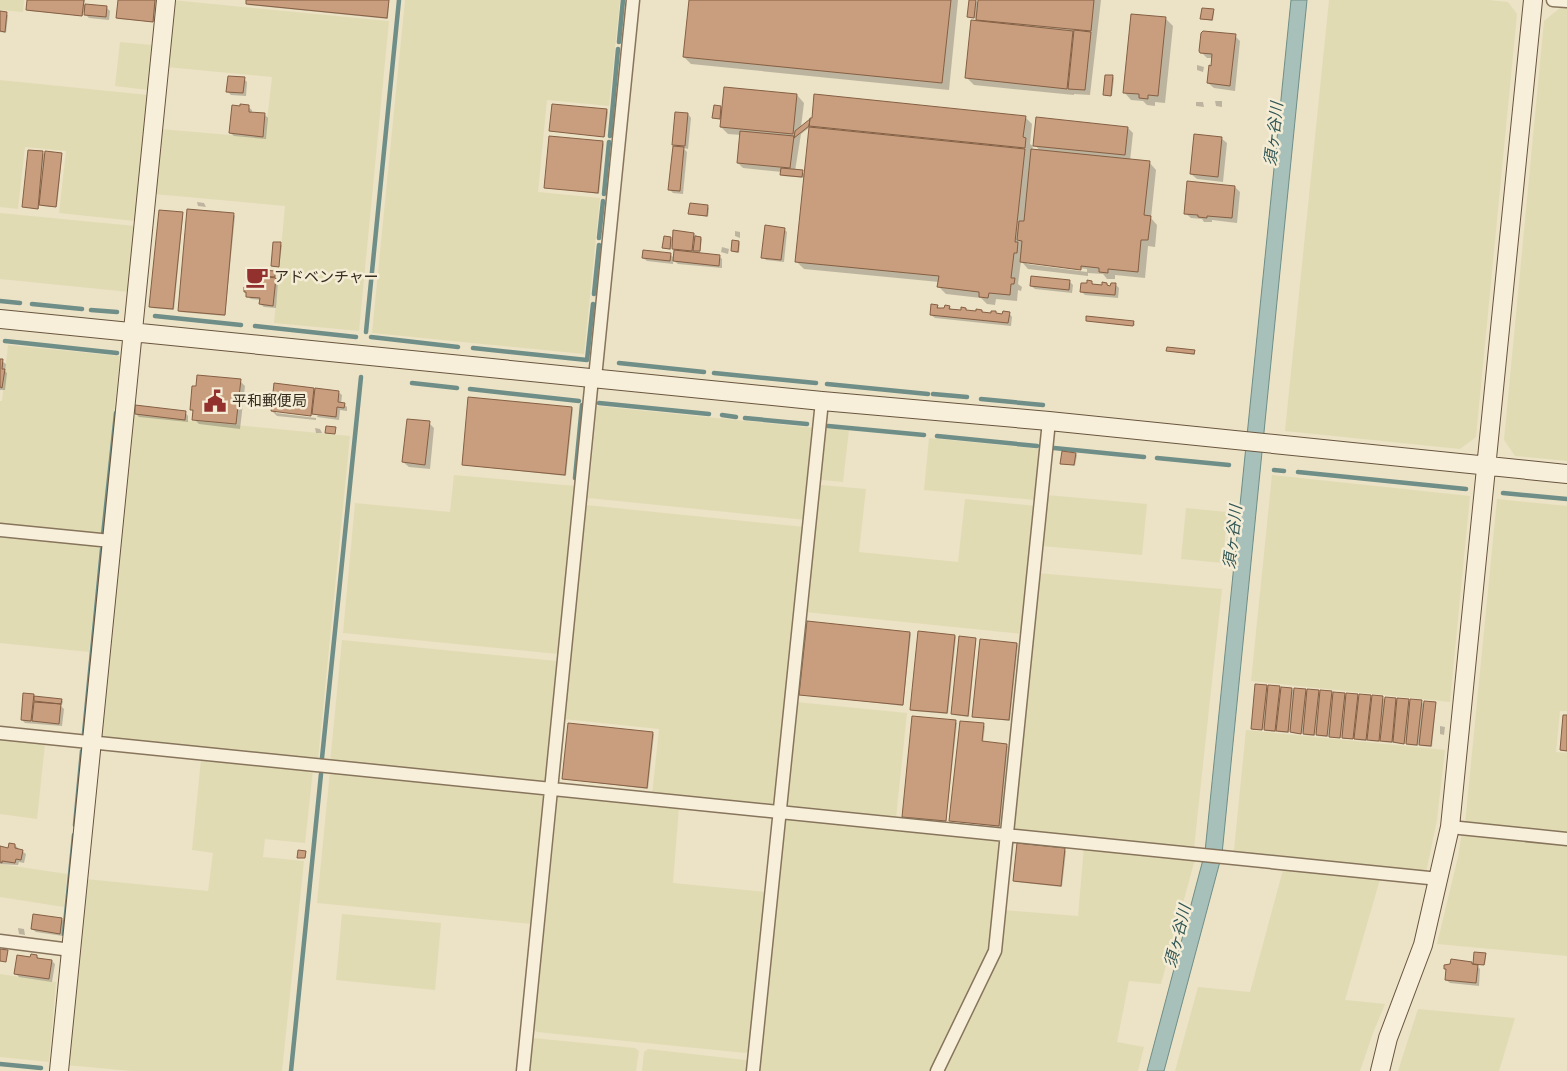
<svg xmlns="http://www.w3.org/2000/svg" width="1567" height="1071" font-family="Literata,'Noto Sans JP',serif">
<style>
.farmland{fill:#e1dbb4}
.water{fill:#a7c0b9;stroke:#6e8e87}
.shadow{fill:#0003;fill-rule:evenodd}
.lines{fill:none;stroke-linecap:round;stroke-linejoin:round}
.stream{stroke:#6e8e87;stroke-width:4.5}
.building{fill:#c89e7e;stroke:#855f43}
.street-casing{stroke:#87745c;stroke-width:15}
.secondary-casing{stroke:#68553f;stroke-width:20}
.street{stroke:#f7efd9;stroke-width:12}
.secondary{stroke:#f7efd9;stroke-width:18}
.labels{text-anchor:middle;stroke-width:5;stroke-linejoin:round;paint-order:stroke}
.poi-label{font-size:15px;fill:#372c1f;stroke:#f4ecd5;text-anchor:start}
.water-label{font-size:16px;font-style:italic;fill:#305655;stroke:#f4ecd5}
</style>
<rect width="100%" height="100%" fill="#ece2c6"/>
<path class="farmland" d="M0 0H24L23 12 0 10Z
M172 0 389 21 359 331 274 323 285 206 154 194 160 129 265 138 272 77 166 67Z
M405 0H620L609 106 547 100 538 192 600 198 584 354 372 333Z
M1329 0H1489L1508 2 1517 14 1476 437 1460 449 1285 431Z
M1561 7 1567 8V461L1515 456 1504 440 1544 21Z
M120 42 153 45 148 90 115 86Z
M0 80 148 95 135 221 59 213 66 151 25 147 18 209 0 207Z
M0 213 135 226 129 292 0 279Z
M8 345 120 356 102 536 0 526V401H2Z
M597 406 815 428 806 520 588 498Z
M132 415 350 436 318 760 105 739 102 735 106 697 104 696Z
M825 427 849 430 843 482 822 480 819 477Z
M929 438 1041 449 1036 500 924 490Z
M454 475 575 486 558 654 343 633 355 503 450 512Z
M1272 475 1470 496 1450 702 1251 681Z
M821 485 866 489 859 552 958 562 965 499 1036 506 1023 634 805 612 818 488Z
M1047 495 1147 504 1142 555 1042 546Z
M1497 499 1567 506V711H1560L1556 752 1567 753V835L1465 824Z
M585 505 805 527 776 803 772 807 652 795 659 729 563 719Z
M1186 508 1227 512 1223 563 1181 559Z
M0 532 100 543 89 652 0 643Z
M1037 573 1222 589 1194 848 1014 831 1012 825Z
M342 640 557 661 545 783 330 763Z
M796 702 907 713 896 818 789 807 785 802Z
M1246 730 1445 750 1437 820 1426 873 1236 853 1234 850Z
M0 739 45 744 37 819 0 814Z
M201 759 313 770 305 843 265 839 263 857 304 861 282 1071H131L66 1065 85 879 208 891 213 853 192 850Z
M330 771 545 792 532 924 317 903Z
M562 795 679 807 673 883 767 892 751 1050 745 1053 537 1032 534 1029 558 797Z
M789 818 996 838 1002 844 991 949 931 1071H759L784 822Z
M1462 832 1567 843V956L1437 944 1458 857Z
M1084 847 1195 859 1161 984 1129 981 1117 1042 1144 1047 1138 1071H943L1004 910 1078 916Z
M0 864 67 874 64 907 0 897Z
M1284 866 1381 876 1345 1000 1385 1004 1373 1033 1360 1071H1175L1198 987 1250 992Z
M342 914 441 923 435 990 336 980Z
M0 974 56 982 49 1062 0 1057Z
M1418 1009 1515 1018 1499 1071H1398Z
M533 1038 635 1048 639 1051 636 1071H530Z
M648 1049 745 1060 750 1064 749 1071H642L644 1052Z"/>
<path class="water" d="M1291 0H1307L1222 854 1164 1071H1147L1205 852Z"/>
<path class="shadow" d="M28 0H85L84 5 107 8 110 11 109 20 89 18 83 12V16L29 11 27 10Z
M119 0H156L154 22 118 19 117 18Z
M247 0H389L388 19 248 5Z
M690 0H958L949 90 691 64 684 57Z
M979 0H1101L1090 95 1074 94V95L974 85 967 78 981 23 977 19 969 17 976 1 979 4Z
M1213 11 1214 12 1213 21 1202 19Z
M0 13 8 15 6 33 0 32Z
M1165 18 1173 26 1165 103 1155 102V106L1147 105 1143 101 1131 100 1124 92Z
M1235 36 1240 41 1235 91 1214 88 1208 83 1213 58H1207L1200 51Z
M1197 65 1204 67 1203 72 1197 70Z
M1112 76 1114 78 1112 96H1106L1105 94Z
M244 79 247 82 246 96 231 95 227 91Z
M797 95 804 103 801 127 809 121 1025 117 1032 124 1030 144 1033 146 1032 151 1041 152 1035 145 1128 128 1133 133 1130 161 1149 162 1156 170 1151 218 1157 225 1155 247 1148 246 1145 278 1115 275V279H1107L1103 274 1088 273V276L1028 269 1021 261 1018 284 1022 287 1021 291 1018 290 1017 301 996 299 995 305 987 304 981 298 946 294 939 287V282L804 269 797 262 805 178 783 176 782 172 743 168 738 163 741 135 728 134 721 127 722 120 714 118 721 107 723 109ZM810 127 806 175 802 172 795 171 801 134ZM1027 262 1087 269V272L1027 264Z
M1215 101H1222V107L1216 106Z
M1196 102H1203L1204 107 1196 106Z
M248 107 252 110V113L264 114 268 118 266 139 234 136 230 133Z
M607 110 608 112 605 137 551 131Z
M688 114 691 118 688 149 683 148 687 152 683 194 673 193 670 190 677 148 673 144Z
M1221 138 1227 143 1223 182 1197 179 1191 174Z
M603 142 604 144 599 194 545 187Z
M29 151 43 153 46 155 61 154 62 156 57 207 42 206 39 203V209L23 207Z
M1235 187 1240 192 1237 223 1212 220V222H1204L1202 219 1191 218 1185 213Z
M197 202 204 203 206 207 198 206Z
M707 206 709 208 708 217 690 214Z
M182 214 183 215 174 310 152 308 151 307Z
M234 215 235 216 225 316 180 312 179 311Z
M784 229 787 232 784 262 766 260 763 257Z
M735 231 740 232V238L735 236Z
M694 234 702 239 700 254 719 256 722 259V268L678 264 673 260V264L647 261 643 258 670 254 675 259 676 251 671 247V250L664 248 671 238 674 241Z
M739 242 740 243 739 253 733 252 732 251Z
M280 244 282 245 279 267H273L272 266Z
M722 247 729 249 728 254 721 252Z
M275 272V279L278 282 276 308 264 307 260 304 261 300 251 299 247 296 245 292 253 286 248 280V276L254 279 265 278 263 275Z
M1069 281 1073 285 1072 293 1035 289 1031 286Z
M1091 282 1094 285 1103 286 1106 284 1109 287 1115 284 1119 288 1118 298 1085 295 1081 291Z
M937 306 940 309 949 307 953 310 962 311 966 309 968 312 981 311 984 314H992L995 312 998 315 1009 313 1012 317 1011 326 935 318 931 315Z
M1087 321 1133 322 1135 324 1134 326Z
M1168 351H1194L1195 352V355Z
M0 360 6 364 5 371 7 373 5 390H0Z
M240 381 245 386 240 429 199 424 194 419V413L191 409Z
M314 389 316 391 338 392 342 395 341 404H344L347 407V411L340 410 339 420 317 417 318 415 276 411V413L316 418V420L277 416 272 411Z
M572 408 573 409 566 476 463 465Z
M185 412 188 416V422L139 417 136 414Z
M429 423 434 428 430 469 409 467 403 462Z
M315 428 320 429 322 433H316Z
M1075 454 1077 455 1075 466 1062 463Z
M910 633 911 634 903 706 801 694Z
M955 636 956 637 948 714 913 711 911 709Z
M975 639 976 640 969 717 954 715 953 714Z
M1017 644 1018 645 1010 721 975 717 973 716Z
M1266 686 1269 689 1279 688 1282 690 1292 689 1295 692 1305 690 1308 693 1318 692 1321 694 1331 693 1334 695 1344 694 1347 697 1357 695 1360 698 1370 697 1373 699 1383 698 1385 700 1396 699 1398 701 1408 700 1411 703 1421 702 1425 705 1435 703 1436 704 1432 747 1422 746 1419 743 1418 746 1408 745 1406 742 1405 744 1383 742 1380 740V742L1370 741 1367 738V741L1357 740 1354 737V739H1344L1342 736 1341 738 1331 737 1329 735 1328 737 1318 736 1315 733V736L1305 735 1302 732V734L1292 733 1289 730V733L1279 732 1276 730V732L1266 731 1263 728V730H1253L1252 728Z
M33 695 36 697 63 701 62 705 59 704 64 709 62 726 25 723 22 720Z
M955 721 957 723 946 822 904 818 903 816Z
M983 725 985 726 983 743 1008 746 1000 827 951 821Z
M1440 726 1445 727 1444 735 1440 734Z
M652 733 654 734 648 789 564 779Z
M15 845 18 848V850L22 851 26 854 24 863 19 862 18 865 0 864V847L9 849Z
M1018 845 1065 850 1066 851 1062 887 1015 882 1014 881Z
M62 919 65 923 63 936 36 932 32 929Z
M18 928 24 929 25 935 19 934Z
M1475 953 1486 955 1485 965 1475 964 1480 969 1479 986 1450 983 1446 980 1447 971 1445 969 1472 963 1474 965Z
M37 956 39 959 52 961 55 964 52 982 19 977 15 973 31 958Z"/>
<g class="lines">
<path class="stream" d="M619 42 623 0
M610 136 618 49
M604 194 609 142
M599 238 603 201
M594 294 599 245
M0 301 20 303
M32 304 82 309
M91 310 117 312
M155 316 241 325
M255 326 356 337
M366 332 399 0
M371 337 458 347
M5 341 117 353
M473 348 587 360 593 304
M619 363 704 372
M714 373 816 383
M412 383 457 388
M827 384 928 394
M470 389 579 401
M933 394 967 397
M981 399 1043 405
M599 403 709 414
M722 415 736 417
M745 418 807 424
M828 426 924 435
M937 436 1037 446
M1054 448 1144 457
M1157 458 1229 465
M1274 470 1284 471
M1298 472 1466 489
M575 478 582 405
M1503 493 1567 499
M103 535 116 413
M84 733 102 549
M322 758 361 377
M75 825 82 751
M64 934 74 835
M0 1064 41 1068
M291 1071 321 774"/>
</g>
<path class="building" d="M27 0H84L82 16 26 10Z
M118 0H155L153 22 116 18Z
M246 0H389L387 18 246 4Z
M689 0H951L942 83 683 57Z
M969 0H976L974 18 967 17Z
M978 0H1094L1091 31 976 20Z
M85 4 107 6 106 17 84 15Z
M1202 8 1214 9 1212 20 1200 19Z
M0 11 7 12 5 32 0 31Z
M1131 14 1166 17 1158 96 1148 95V99L1139 98V94L1123 93Z
M971 20 1073 31 1067 89 965 78Z
M1074 30 1091 32 1085 90 1068 89Z
M1203 31 1236 34 1230 86 1207 83 1209 65 1211 66 1212 54 1200 53 1199 51 1201 33Z
M1105 75H1113L1111 96 1103 95Z
M228 76 245 77 243 93 226 92Z
M724 87 797 94 793 134 720 127Z
M814 94 1026 116 1023 137 1026 138 1025 148 809 126 810 118H812Z
M240 104 249 105V112L265 113 263 137 229 133 232 105 240 106Z
M552 104 607 109 604 137 549 131Z
M714 105 721 106 720 119 712 118Z
M675 112 688 113 685 146 672 145Z
M1036 117 1128 127 1125 155 1033 146Z
M810 119 809 126 794 138 795 131Z
M809 127 1025 149 1015 242H1018L1017 253H1014L1011 278H1015L1014 284H1011L1010 295 989 293 988 298 979 297V292L937 287 939 276 795 262Z
M740 131 794 136 790 168 737 163Z
M1194 134 1222 137 1218 177 1190 174Z
M549 136 603 141 598 193 544 188Z
M673 146 684 147 680 191 668 190Z
M1031 149 1150 161 1144 215 1151 216 1148 240H1141L1138 272 1108 269V273L1099 272V268L1081 266V270L1020 262 1022 241 1017 240 1019 221H1024Z
M28 150 43 151 38 209 22 207Z
M45 151 62 153 56 207 39 205Z
M781 168 803 170 802 177 780 175Z
M1187 181 1235 186 1232 218 1207 216V218L1198 217V215L1184 214Z
M690 203 708 205 707 216 688 214Z
M187 209 234 213 225 315 178 311Z
M159 210 183 212 173 309 149 307Z
M765 225 785 228 781 260 761 258Z
M673 230 694 233 692 251 672 249Z
M664 236 671 237 670 249 662 248Z
M695 236 701 237 700 251H693Z
M732 240 739 241 738 252 731 251Z
M273 242H281L279 267 271 266Z
M643 250 671 253 670 261 642 258Z
M674 250 720 255 719 266 673 261Z
M262 270 275 271V277L261 276Z
M253 275 276 278 273 306 259 304 260 298 246 297V292H244V287H247V284L252 285Z
M1031 276 1070 280 1069 290 1030 286Z
M1087 280 1092 281V284L1102 285V282L1107 283V285L1110 286 1111 283H1116L1115 295 1080 292 1081 283H1087Z
M931 304 938 305 937 308H944L945 305 950 306 949 309 961 310V307L966 308V310L976 311V309L982 310V312L991 313V311H996V313L1002 314 1003 311 1010 312 1008 323 930 315Z
M1086 316 1134 321 1133 326 1086 321Z
M1167 347 1195 350 1194 354 1166 351Z
M0 359H3L2 369H5L2 388 0 387Z
M197 375 241 379 236 424 192 420 193 410H190L192 386H196Z
M274 383 314 388 311 416 271 411Z
M315 388 339 391 338 402 345 403 344 408 337 407 336 417 312 414Z
M468 397 572 407 565 475 462 465Z
M135 405 186 411 185 420 135 414Z
M407 419 430 421 425 465 402 462Z
M326 426 336 427 335 434 325 433Z
M1062 451 1076 453 1074 465 1060 464Z
M807 621 910 632 903 705 799 695Z
M918 631 955 635 947 713 910 710Z
M959 636 976 638 968 716 951 714Z
M980 639 1017 643 1009 720 972 717Z
M1255 684 1267 685 1262 730 1251 729Z
M1268 685 1280 686 1275 731 1264 730Z
M1281 687 1292 688 1288 732 1276 731Z
M1294 688 1306 689 1301 734 1290 732Z
M1307 689 1319 690 1314 735 1303 734Z
M1320 690 1332 691 1327 736 1316 735Z
M1333 692 1345 693 1340 738 1329 737Z
M23 693 34 694 31 721 21 720Z
M1346 693 1358 694 1353 739 1342 738Z
M1359 694 1371 695 1366 740 1354 739Z
M1372 695 1383 696 1379 741 1367 740Z
M34 696 62 699 61 704 34 701Z
M1385 697 1396 698 1392 742 1380 741Z
M1397 698 1409 699 1404 744 1393 742Z
M1410 699 1422 700 1417 745 1406 744Z
M1424 701 1436 702 1431 746 1419 745Z
M34 702 61 704 59 724 32 721Z
M1563 715H1567V751L1560 750Z
M912 716 956 720 946 821 902 817Z
M960 721 984 723 982 741 1007 744 999 826 949 821Z
M568 723 653 732 647 788 562 779Z
M9 843 15 844V848L23 850 21 860 16 859 15 863 2 861V863L0 862V846L8 848Z
M1017 843 1065 848 1061 886 1013 881Z
M298 850 306 851 305 858H297Z
M33 914 62 918 60 934 31 929Z
M0 949 8 950 6 962 0 961Z
M1474 952 1486 953 1484 965 1473 964Z
M31 954 37 955V958L52 960 49 979 14 974 17 955 30 957Z
M1451 959 1472 962V964L1478 965 1476 983 1445 980 1446 969H1444V965L1450 964Z"/>
<g class="lines">
<defs>
<path id="street" d="M1553 0 1567 1
M595 378 633 0
M0 530 111 541
M0 733 1439 879
M1450 827 1567 839
M0 941 71 950
M523 1071 592 378
M753 1071 822 401
M937 1071 995 951 1049 421"/>
<path id="secondary" d="M0 319 822 401 1049 421 1567 474
M59 1071 166 0
M1380 1071 1388 1038 1423 945 1450 827 1533 0"/>
</defs>
<use href="#street" class="street-casing"/>
<use href="#secondary" class="secondary-casing"/>
<use href="#street" class="street"/>
<use href="#secondary" class="secondary"/>
</g>
<defs>
<symbol id="cafe-bare" viewBox="-9 -9 18 18"><path d="M-5.5-4.5H6V0H3Q3 3.5 0 3.5H-2.5Q-5.5 3.5-5.5 0ZM3-3.2v2h1.7v-2ZM-6 4.5H4V6H-6Z" fill="#93312f" stroke="#f4ecd5" stroke-width="2.5" paint-order="stroke"/></symbol>
<symbol id="civic-bare" viewBox="-9 -9 18 18"><path d="M-.6-6.5H3V-4.5H.6V-3L4-1V1h2V6H-6V1h2V-1L-.6-3ZM-1.2 2.5V6h2.4V2.5Z" fill="#93312f" stroke="#f4ecd5" stroke-width="2.5" paint-order="stroke"/></symbol>
</defs>
<g fill-rule="evenodd">
<use href="#cafe-bare" x="241" y="261" width="32" height="32"/>
<use href="#civic-bare" x="199" y="385" width="32" height="32"/>
</g>
<g class="labels">
<g class="poi-label">
<text x="274" y="282">アドベンチャー</text>
<text x="232" y="406">平和郵便局</text>
</g>
<g class="water-label">
<text transform="translate(1273 134) rotate(-84)" y="6">須ヶ谷川</text>
<text transform="translate(1232 537) rotate(-84)" y="6">須ヶ谷川</text>
<text transform="translate(1177 936) rotate(-76)" y="6">須ヶ谷川</text>
</g>
</g>
</svg>
